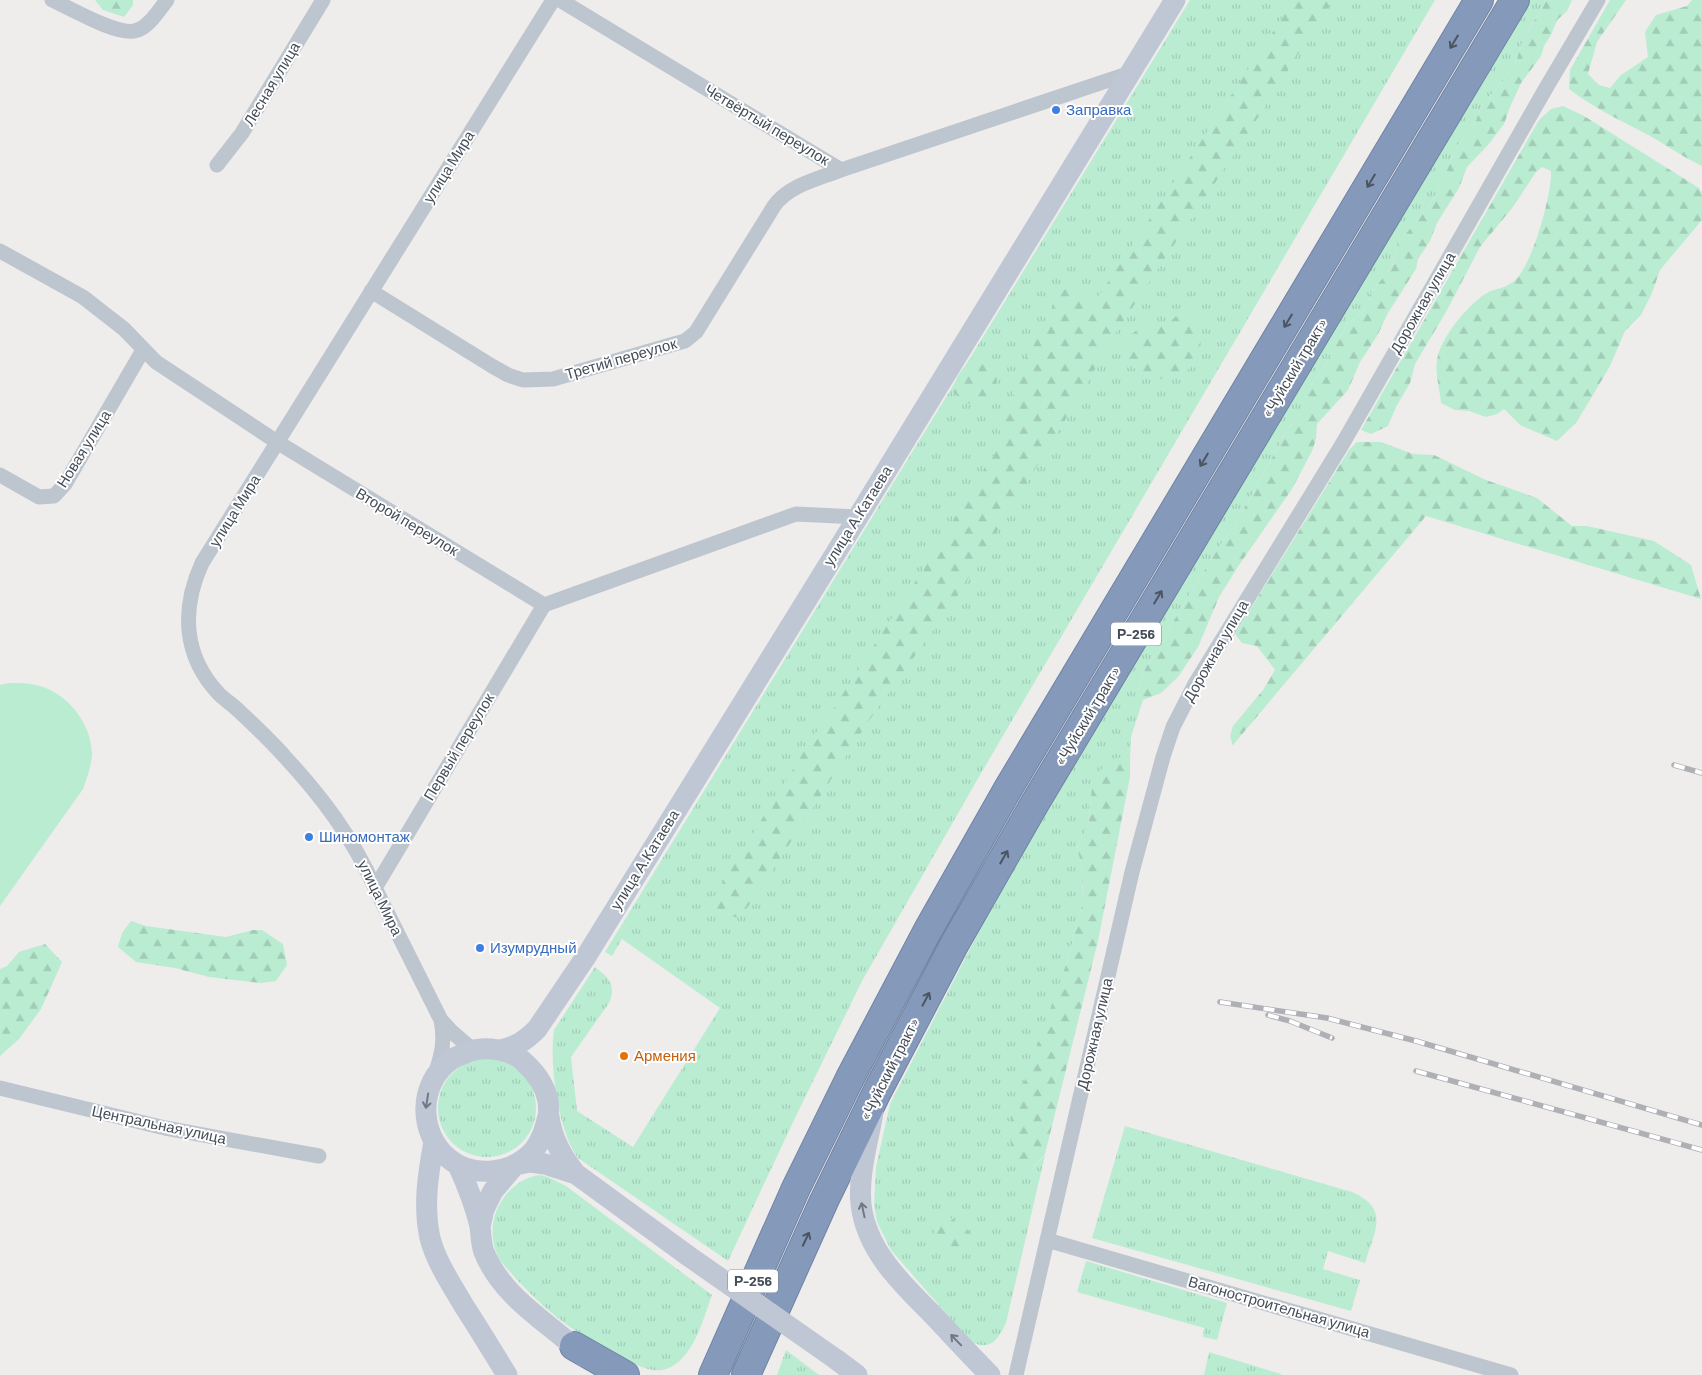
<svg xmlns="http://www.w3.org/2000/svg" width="1702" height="1375" font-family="Barlow,sans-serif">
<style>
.grass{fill:url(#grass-tufts)}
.forest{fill:url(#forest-firs)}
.pitch{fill:#baecd2}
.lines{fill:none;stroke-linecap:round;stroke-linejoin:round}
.highway-casing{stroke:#7084a5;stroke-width:30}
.street{stroke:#bdc5ce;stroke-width:15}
.secondary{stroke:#bfc7d5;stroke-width:21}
.highway{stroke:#8599ba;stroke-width:28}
.rail-casing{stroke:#aeb0b6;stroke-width:5.5}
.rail{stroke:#fff;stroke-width:4;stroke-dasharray:11;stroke-linecap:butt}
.secondary-bridge{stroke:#bfc7d5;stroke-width:21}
.oneway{stroke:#4b5562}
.oneway2{stroke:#707884}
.shop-dot{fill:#3f7fe0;stroke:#fff;stroke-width:2}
.food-dot{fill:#e8710a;stroke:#fff;stroke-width:2}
.labels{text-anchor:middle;stroke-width:4;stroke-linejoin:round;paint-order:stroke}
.shield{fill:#fff;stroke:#7d828a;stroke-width:1}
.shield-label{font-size:14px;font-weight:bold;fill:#454d58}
.street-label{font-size:15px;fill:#454d58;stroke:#fff}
.shop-label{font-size:15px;fill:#366cbe;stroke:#fff;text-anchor:start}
.food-label{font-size:15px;fill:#c56008;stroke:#fff;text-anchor:start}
</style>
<defs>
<pattern id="grass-tufts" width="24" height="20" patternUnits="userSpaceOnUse" patternTransform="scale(1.25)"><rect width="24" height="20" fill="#baecd2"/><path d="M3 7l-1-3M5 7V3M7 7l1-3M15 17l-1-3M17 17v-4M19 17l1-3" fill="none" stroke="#a1ccb6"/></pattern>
<pattern id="forest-firs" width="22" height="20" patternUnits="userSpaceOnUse" patternTransform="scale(1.25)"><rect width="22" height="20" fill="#baecd2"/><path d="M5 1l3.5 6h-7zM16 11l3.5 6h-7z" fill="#a1ccb6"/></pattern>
</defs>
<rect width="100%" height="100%" fill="#efecec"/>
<path class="grass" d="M1190 0H1435L980 775 862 981 794 1120 728 1261 578 1158C558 1131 549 1063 554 1030L595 967C608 977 617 985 609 1003L571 1057 577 1111 633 1147 720 1008 622 939 612 956 605 952Z
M1529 0H1546L1540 12 1523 39 1516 62 1503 81 1482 105 1473 128 1457 146 1443 180 1428 208 1398 243 1392 266 1371 293 1363 312 1347 324 1326 364 1304 395V409L1289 427 1235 525 1219 547 1168 630 1160 649 1146 667 1137 689 1143 700 1131 737 1130 762 1123 757 1090 803 1088 826 1077 848 1083 871 1082 905 1067 962 1030 1171 1045 1155 1006 1323C998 1340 990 1352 970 1341L891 1250 877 1222 874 1205 876 1167 890 1104 1054 786 1383 238Z
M438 1108a49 49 0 1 1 98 0a49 49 0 1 1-98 0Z
M1125 1126 1352 1192C1391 1209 1374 1232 1365 1263L1328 1251 1323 1269 1360 1280 1351 1311 1092 1238Z
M540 1175 548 1177 566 1186 712 1295C703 1319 695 1354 671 1367 657 1375 641 1367 628 1361 587 1342 551 1316 520 1283 514 1276 506 1268 500 1260 490 1243 490 1219 501 1202 509 1188 524 1177 540 1175Z
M1086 1261 1227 1303 1217 1340 1203 1337 1204 1328 1077 1292Z
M786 1350 819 1375H777Z
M1209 1352 1281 1374V1375H1204Z"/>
<path class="forest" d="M95 0H133V5L124 17 103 10Z
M1294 0H1333L1248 133 1113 337 1081 394 960 592 868 722 756 896 740 917H723L710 903 814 735 828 717 931 557 1003 439 997 424 1015 403 1012 384 1024 360 1045 325 1057 296 1069 286 1083 298 1096 300Z
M1546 0H1572L1567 11 1557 20 1551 35 1544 46 1541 56 1521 83 1510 107 1504 124 1488 145 1467 167 1459 188 1437 223 1430 241 1418 259 1416 269 1388 313 1377 336 1360 362 1348 390 1317 424 1316 439 1312 451 1292 489 1239 565 1219 597 1198 647 1178 677 1161 693 1143 700 1137 689 1146 667 1160 649 1168 630 1219 547 1235 525 1289 427 1304 409V395L1326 364 1347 324 1363 312 1371 293 1392 266 1398 243 1428 208 1443 180 1457 146 1473 128 1482 105 1503 81 1516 62 1523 39 1540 12Z
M1610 0H1626L1597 42 1588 74 1599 85 1610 88 1621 75 1648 57 1645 32 1656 15 1687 6 1692 0H1702V166C1685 158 1669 147 1652 137 1624 122 1595 109 1569 89L1570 70Z
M1563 106 1584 116 1699 188 1702 193V220L1660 270 1652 293 1641 315 1625 331 1610 366 1590 400 1576 423 1557 441 1520 425 1504 409 1497 414 1486 417 1469 411 1455 410 1441 403C1440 390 1435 374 1437 361 1439 340 1465 309 1482 296 1491 289 1504 289 1513 282 1532 268 1552 194 1551 171L1542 167 1536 172 1513 207 1480 247 1446 312 1415 364 1410 383 1396 407 1388 426 1371 434 1361 430 1539 120 1551 109Z
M1183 312 1196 318C1198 328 1202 339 1200 349 1198 368 1184 373 1168 377 1165 377 1160 380 1157 379 1138 378 1114 353 1130 336 1142 324 1152 323 1169 323L1176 316Z
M974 357C1002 368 1002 382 984 404 967 405 965 404 953 392 955 376 962 368 974 357Z
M1357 442H1381L1413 454 1434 455 1486 480 1537 498 1572 526H1587L1654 541 1691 565 1701 599 1426 516 1233 745 1230 736 1233 726 1263 690 1275 670 1257 646 1242 643 1235 634 1349 450Z
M1123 757 1130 762V777L1098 941 1045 1154 1030 1171 1016 1158 1010 1139 1012 1116 1067 962 1082 905 1083 871 1077 848 1088 826 1093 778 1111 759Z
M131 921 146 926 226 937 253 930H262L283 944 287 965 276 981 261 983 209 977 175 968 136 962 118 947 122 933Z
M45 944 62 962 41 1009 19 1039 0 1056V969L7 966 19 952Z
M940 1216C953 1216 953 1220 962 1226 974 1234 979 1241 967 1252 936 1252 931 1252 935 1220Z"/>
<path class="pitch" d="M9 683C20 683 32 683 43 687 71 697 92 726 92 755 91 767 87 778 83 789L0 906V685Z"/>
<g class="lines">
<defs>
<path id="highway" d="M574 1346 625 1375
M713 1375 796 1188 850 1078 928 930 1009 787 1479 0
M746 1375 824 1201 877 1092 954 945 1035 803 1515 0"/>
</defs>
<use href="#highway" class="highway-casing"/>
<path class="street" d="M52 0C70 8 116 35 134 31 148 29 159 10 167 0
M560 0 841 170
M217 165 242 133 323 0
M0 251 83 297 124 329 156 362 277 442 544 605
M371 291 492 366 508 375 523 380 553 379 674 344 685 341 696 332 774 206C789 185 818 179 841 170L1130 73
M0 475 39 497 54 496 65 484 143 350
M544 605 796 514 858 517
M375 888 544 605
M473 1050 452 1032 441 1020 375 888C353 838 322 797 285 757 271 741 255 726 239 711 233 705 225 700 219 694 183 656 181 609 202 563L553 0
M436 1072C442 1053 445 1040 441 1020
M0 1088 165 1128 319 1156
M1047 1240 1511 1375
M1016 1375 1132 872 1163 757 1173 727 1195 684 1343 443 1546 88 1598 0"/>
<path class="secondary" d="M500 1050C516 1047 526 1040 537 1029L587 955 858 517 1175 0
M873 1113C868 1142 858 1174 861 1204 866 1250 901 1283 932 1314 951 1334 970 1355 990 1375
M548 1116C545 1128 542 1140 534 1150 513 1174 473 1179 448 1158 418 1133 418 1083 451 1060 456 1056 463 1054 468 1052 485 1045 513 1050 525 1063 537 1074 545 1085 548 1101 549 1106 548 1112 549 1117 552 1139 562 1157 576 1174
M434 1142C428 1174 423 1206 430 1238 436 1262 452 1285 464 1306 479 1329 493 1352 507 1375
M458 1165C467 1185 475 1205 480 1226 481 1235 481 1244 484 1252 503 1299 550 1323 584 1356
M480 1227 484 1209 493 1191 515 1165 530 1162 545 1164 576 1174 687 1255
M837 1360 857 1375"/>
<use href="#highway" class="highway"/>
<defs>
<path id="rail" d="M1674 765 1702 773
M1220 1002 1327 1018 1416 1041 1702 1125
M1268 1015 1290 1021 1332 1038
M1416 1071 1702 1150"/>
</defs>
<use href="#rail" class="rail-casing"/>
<use href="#rail" class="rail"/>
<path class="secondary-bridge" d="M687 1255 837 1360"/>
</g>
<defs><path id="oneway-shaft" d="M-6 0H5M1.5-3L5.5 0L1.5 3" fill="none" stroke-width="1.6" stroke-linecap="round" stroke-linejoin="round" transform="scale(1.25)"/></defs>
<g class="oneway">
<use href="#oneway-shaft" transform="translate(1454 42) rotate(121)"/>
<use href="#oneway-shaft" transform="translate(1371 181) rotate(121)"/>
<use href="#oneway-shaft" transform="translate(1288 321) rotate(121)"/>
<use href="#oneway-shaft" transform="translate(1204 460) rotate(121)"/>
<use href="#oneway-shaft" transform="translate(1158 597) rotate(-59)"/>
<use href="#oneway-shaft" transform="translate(1004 857) rotate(-60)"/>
<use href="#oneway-shaft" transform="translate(926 999) rotate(-62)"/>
<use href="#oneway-shaft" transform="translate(806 1239) rotate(-65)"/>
</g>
<g class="oneway2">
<use href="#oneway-shaft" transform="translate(427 1101) rotate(99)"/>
<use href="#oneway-shaft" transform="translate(863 1210) rotate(-102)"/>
<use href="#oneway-shaft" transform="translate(956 1340) rotate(-134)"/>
</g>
<g class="shop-dot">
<circle cx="1056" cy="110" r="5"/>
<circle cx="309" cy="837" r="5"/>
<circle cx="480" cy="948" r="5"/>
</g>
<circle class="food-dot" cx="624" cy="1056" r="5"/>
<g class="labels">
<g class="shield">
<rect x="1111" y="622.5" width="50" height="23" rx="4"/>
<rect x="728" y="1269.5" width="50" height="23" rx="4"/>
</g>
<g class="shield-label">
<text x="1136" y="639">Р-256</text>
<text x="753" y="1286">Р-256</text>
</g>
<g class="street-label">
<text transform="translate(272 84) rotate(-59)" y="5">Лесная улица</text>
<text transform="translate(767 125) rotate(31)" y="5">Четвёртый переулок</text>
<text transform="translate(449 167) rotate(-58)" y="5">улица Мира</text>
<text transform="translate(1423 303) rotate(-60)" y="5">Дорожная улица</text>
<text transform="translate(621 359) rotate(-16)" y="5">Третий переулок</text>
<text transform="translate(1295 368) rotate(-59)" y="5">«Чуйский тракт»</text>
<text transform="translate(84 449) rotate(-58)" y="5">Новая улица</text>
<text transform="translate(235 511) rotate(-58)" y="5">улица Мира</text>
<text transform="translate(858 516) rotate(-58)" y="5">улица А.Катаева</text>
<text transform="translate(407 522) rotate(31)" y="5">Второй переулок</text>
<text transform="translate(1216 651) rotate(-60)" y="5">Дорожная улица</text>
<text transform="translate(1088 716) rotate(-59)" y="5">«Чуйский тракт»</text>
<text transform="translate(459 747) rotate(-59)" y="5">Первый переулок</text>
<text transform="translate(645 860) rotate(-58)" y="5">улица А.Катаева</text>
<text transform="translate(380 898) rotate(64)" y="5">улица Мира</text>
<text transform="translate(1095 1034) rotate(-77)" y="5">Дорожная улица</text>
<text transform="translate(890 1069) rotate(-63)" y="5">«Чуйский тракт»</text>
<text transform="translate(159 1125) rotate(12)" y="5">Центральная улица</text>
<text transform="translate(1279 1307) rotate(16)" y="5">Вагоностроительная улица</text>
</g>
<g class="shop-label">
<text x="1066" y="115">Заправка</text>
<text x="319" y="842">Шиномонтаж</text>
<text x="490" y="953">Изумрудный</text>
</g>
<g class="food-label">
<text x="634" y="1061">Армения</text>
</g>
</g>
</svg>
